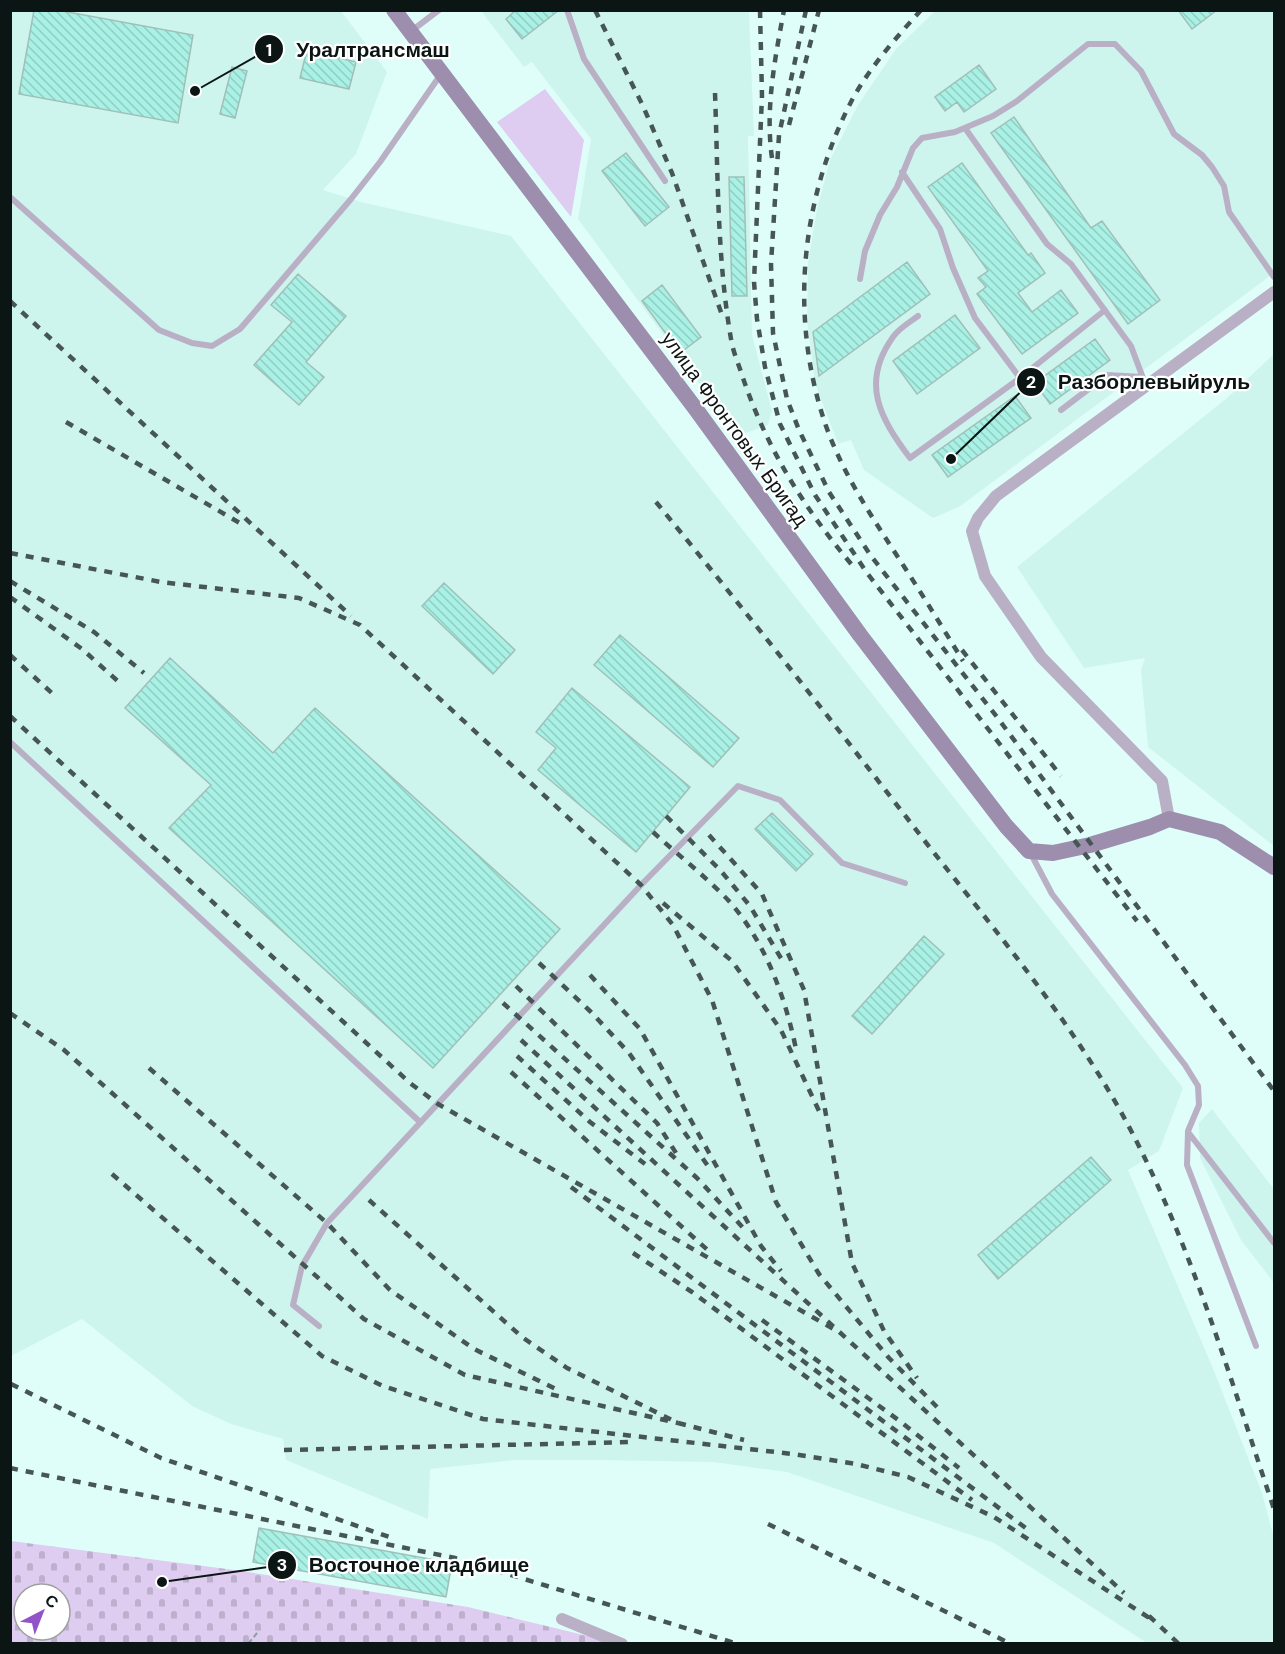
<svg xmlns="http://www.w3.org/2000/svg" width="1285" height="1654" font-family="'DM Sans',sans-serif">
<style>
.built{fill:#cdf5ee}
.grass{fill:#decdf0}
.cemetery{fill:url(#cemetery-stones);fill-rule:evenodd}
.building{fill:url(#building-back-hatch);stroke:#a1bfb9;stroke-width:1.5}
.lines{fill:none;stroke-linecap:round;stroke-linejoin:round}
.path{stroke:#899f9c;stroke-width:2;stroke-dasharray:6 3;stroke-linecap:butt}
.service{stroke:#bab0c6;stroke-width:6}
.minor{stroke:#bab0c6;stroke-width:12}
.secondary{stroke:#9d8eae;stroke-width:16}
.rail{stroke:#465654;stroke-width:4.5;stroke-dasharray:8 8;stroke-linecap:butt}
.labels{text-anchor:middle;stroke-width:4.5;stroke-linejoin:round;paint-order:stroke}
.street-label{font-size:20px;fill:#0b1514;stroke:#fff}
.leader{fill:none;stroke:#0b1514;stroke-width:2}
.callout-dot{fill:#0b1514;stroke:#fff;stroke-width:2}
.mark-label{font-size:18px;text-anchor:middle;font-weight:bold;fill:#fff}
.callout-label{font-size:21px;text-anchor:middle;font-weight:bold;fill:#0b1514;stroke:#fff;stroke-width:4.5;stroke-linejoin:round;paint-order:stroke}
</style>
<defs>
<pattern id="cemetery-stones" width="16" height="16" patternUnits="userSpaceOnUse" patternTransform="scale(1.5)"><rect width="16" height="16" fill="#decdf0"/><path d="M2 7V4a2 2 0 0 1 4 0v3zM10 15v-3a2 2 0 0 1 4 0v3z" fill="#bdafcd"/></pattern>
<pattern id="building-back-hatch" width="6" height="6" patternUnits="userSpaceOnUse" patternTransform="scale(1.5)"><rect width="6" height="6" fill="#a9f1e5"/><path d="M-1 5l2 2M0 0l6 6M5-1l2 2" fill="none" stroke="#90cec4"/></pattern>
</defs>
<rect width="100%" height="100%" fill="#e0fef9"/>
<path class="built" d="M11 11H341L387 72 356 154 323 190 361 202 511 236 1183 1088 1159 1151 1128 1170 1212 1366 1262 1493 1274 1538V1643H1147L994 1543 787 1472 713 1462 598 1460H514L430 1469 428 1519 286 1460 283 1439 231 1424 192 1406 82 1319 11 1356Z
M481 11H749L754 136H748L752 335 772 411 768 425 738 436 578 219 591 139 532 62 524 67Z
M935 11H1274V273L959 507 933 518 864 470 851 440 838 444 815 383 807 320 808 263 817 209 830 160 858 105 896 49Z
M1274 354V846L1148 747 1141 670 1145 658 1084 668 1017 567 1227 398Z
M1212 1109 1274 1189V1283L1241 1240 1200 1158 1199 1123Z"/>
<path class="grass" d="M545 89 584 140 571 217 497 122Z"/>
<path class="cemetery" d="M11 1541 242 1571 468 1607 617 1643 11 1644ZM24 1594H60V1630H24Z"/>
<path class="building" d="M34 10H57L193 35 178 123 19 94Z
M516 10H559L522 39 506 19Z
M1178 10H1217L1192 29Z
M307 50 356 62 349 89 300 78Z
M979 65 996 89 964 112 957 102 945 111 935 97Z
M232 67 247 71 235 118 220 114Z
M1014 117 1091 228 1102 221 1160 300 1128 324 991 133Z
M626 153 669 207 645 226 602 171Z
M962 163 1028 255 1031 253 1045 273 1018 293 1032 312 1061 290 1078 313 1022 354 977 294 986 287 978 278 988 271 928 187Z
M729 177H744L747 296H732Z
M907 262 930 294 819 376 813 332Z
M298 274 346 316 306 362 324 377 299 405 254 365 292 322 271 305Z
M662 285 701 337 680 353 642 301Z
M955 315 980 348 917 394 893 361Z
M1095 339 1110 360 1050 404 1035 383Z
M1015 396 1031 418 948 477 932 455Z
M444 583 515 650 493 674 422 606Z
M620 635 739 738 713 767 594 665Z
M170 658 273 753 315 708 560 929 433 1068 169 828 211 785 125 708Z
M572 688 690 787 636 852 538 770 556 748 536 732Z
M772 813 813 854 796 871 755 829Z
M924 936 944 954 872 1034 852 1016Z
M1091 1157 1111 1180 998 1279 978 1255Z
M259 1528 452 1563 446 1597 253 1562Z"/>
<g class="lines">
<path class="path" d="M248 1644 257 1633"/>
<path class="service" d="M567 10 584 59 665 181
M410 32 439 10
M965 128 1047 244 1071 264 1120 331 1131 346 1146 386
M902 172 940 229 953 268 975 318 1020 378
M10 197 159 330 192 343 212 346 240 329 351 199 380 162 441 74
M860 279 865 251 880 215 897 187 913 148 922 138 955 132 993 116 1017 101 1088 44H1115L1141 71 1174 134 1202 155 1212 167 1224 186 1229 212 1274 277
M918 316C910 322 898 329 893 337 860 383 880 418 910 458L1020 378 1105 310
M1061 410 1107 375 1142 377
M10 742 419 1121
M1031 854 1052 894 1185 1065 1198 1086 1199 1105 1188 1131 1187 1165 1256 1346
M1188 1132 1274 1243
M319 1326 293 1305 302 1266 327 1223 641 885 738 786 780 800 842 863 905 883"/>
<path class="minor" d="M1169 819 1162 781 1041 657 985 576 972 531 978 518 996 496 1274 292
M562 1619 622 1644"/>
<path class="secondary" d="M394 10 695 408 860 635 1006 826 1029 851 1053 853 1090 845 1150 827 1169 819 1220 832 1274 867"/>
<path class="rail" d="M595 10 643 106 672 173 722 315
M760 10 762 96 754 282 757 319 765 367 780 424 815 495 867 573 1137 921
M806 10 779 135 771 264 773 333 787 399 799 430 829 492 871 556 997 717 1274 1091
M921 10C896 38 870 67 852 100 800 200 789 319 826 426 844 477 876 523 905 568 925 599 944 630 963 661
M715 93C718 174 717 258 731 339 733 352 739 365 743 378 767 449 804 508 852 565
M789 125 819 10
M772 158C765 109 775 58 784 10
M10 301 351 616
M66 422 245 526
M656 502C747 613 836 726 924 840 993 928 1066 1014 1121 1112 1188 1233 1230 1378 1274 1509
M10 553 161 582 299 598 360 625 641 885 673 925 712 1000 776 1202 819 1274 889 1358 937 1407
M10 581 94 632 144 673
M10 597 82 649 121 684
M962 650 1061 776
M10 655 54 695
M10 716 410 1083 438 1104 837 1331
M666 816 721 871 750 906 785 965
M653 832C677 854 705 876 728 900 765 941 785 996 796 1049
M709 835 762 894 804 990 852 1263 884 1331 917 1378
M663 903 732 961 781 1030 819 1111
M539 963 591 1012 629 1053 710 1169
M590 975 640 1029 761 1246 781 1271
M516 986 657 1123 676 1153
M503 1003 697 1178 747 1232
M10 1013 64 1050 364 1319 465 1375 678 1423
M521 1040 1124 1593
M517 1056 590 1122 645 1164
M149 1068 327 1223 390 1290 474 1349 560 1391
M511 1072 712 1254
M112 1174 322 1356 383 1386 483 1419 793 1454 856 1464 908 1477 994 1517 1154 1621
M571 1187 1027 1529
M369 1200 522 1337 567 1368 678 1423 744 1440
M633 1253 692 1292 972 1500
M762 1320 901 1422 959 1468
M11 1384 161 1458 395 1539
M284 1450 633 1442
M10 1468 455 1558 738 1644
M768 1524 1011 1644
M1149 1616 1179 1644"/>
</g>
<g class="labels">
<g class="street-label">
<text transform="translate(735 429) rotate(54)" y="7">улица Фронтовых Бригад</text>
</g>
</g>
<path class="leader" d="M195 91L269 49M951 459L1031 382M162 1582L282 1565"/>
<g class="callout-dot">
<circle cx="195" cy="91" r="6"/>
<circle cx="951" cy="459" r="6"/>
<circle cx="162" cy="1582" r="6"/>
<circle cx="269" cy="49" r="15"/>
<circle cx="1031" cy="382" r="15"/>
<circle cx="282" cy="1565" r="15"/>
</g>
<g class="mark-label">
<text x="269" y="56">1</text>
<text x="1031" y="388">2</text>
<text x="282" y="1571">3</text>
</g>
<g class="callout-label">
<text x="373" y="57">Уралтрансмаш</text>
<text x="1154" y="389">Разборлевыйруль</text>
<text x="419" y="1572">Восточное кладбище</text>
</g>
<rect width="1285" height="1654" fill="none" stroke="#0b1514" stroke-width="24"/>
<g transform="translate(42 1612) rotate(42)"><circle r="28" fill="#ffffff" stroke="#9da1a1" stroke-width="1.5"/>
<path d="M0-4.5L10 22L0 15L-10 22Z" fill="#9353c8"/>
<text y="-9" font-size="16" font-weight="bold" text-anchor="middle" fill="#0b1514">С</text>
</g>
</svg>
